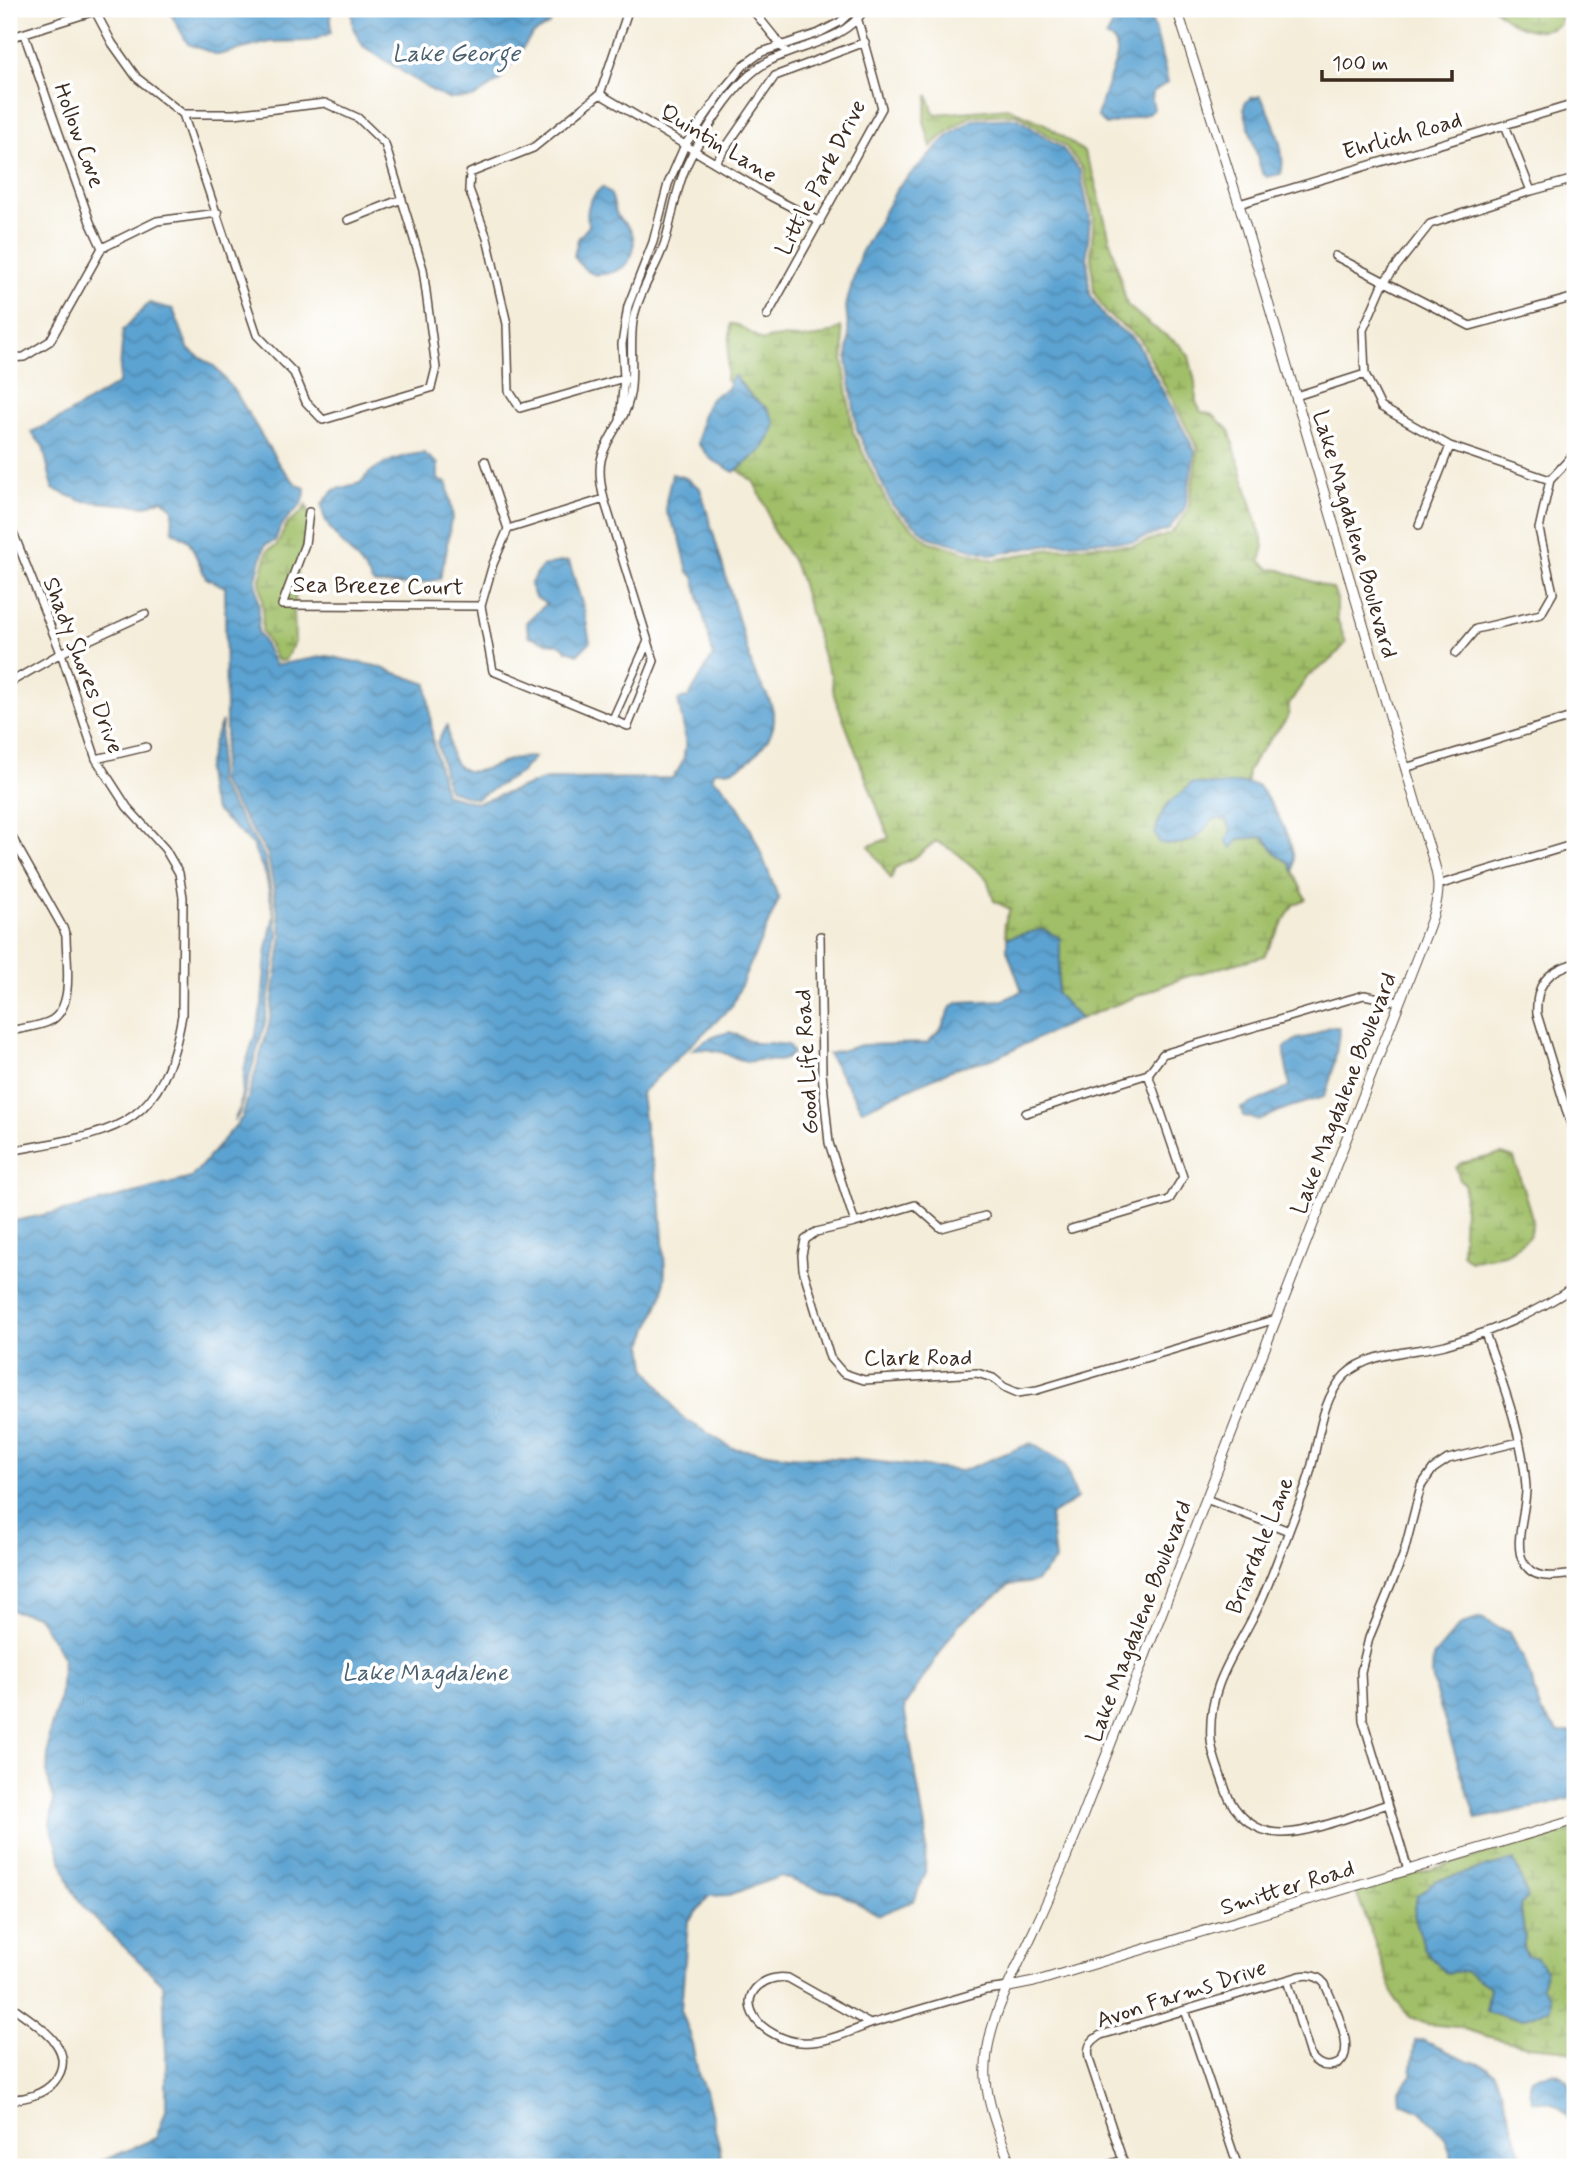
<svg xmlns="http://www.w3.org/2000/svg" width="1584" height="2176" font-family="Mynerve,sans-serif">
<style>
.wetland{fill:url(#wetland-marsh);stroke:#6e7443;stroke-width:2;fill-rule:evenodd}
.water{fill:url(#water-waves);stroke:#4c6678;stroke-width:2}
.lines{fill:none;stroke-linecap:round;stroke-linejoin:round}
.minor-casing{stroke:#57473a;stroke-width:10}
.tertiary-casing{stroke:#57473a;stroke-width:11}
.minor{stroke:#fff;stroke-width:7}
.tertiary{stroke:#fff;stroke-width:9}
.labels{text-anchor:middle;stroke-width:7;stroke-linejoin:round;paint-order:stroke}
.street-label{font-size:23px;fill:#3b2a1e;stroke:#fff}
.water-label{font-size:24px;font-style:italic;fill:#4a606f;stroke:#fff}
</style>
<defs>
<pattern id="wetland-marsh" width="20" height="14" patternUnits="userSpaceOnUse" patternTransform="scale(1.75)"><rect width="20" height="14" fill="#a0bf68"/><path d="M1 5h8M5 5V1M11 12h8M15 12V8" fill="none" stroke="#849b55"/></pattern>
<pattern id="water-waves" width="16" height="10" patternUnits="userSpaceOnUse" patternTransform="scale(1.75)"><rect width="16" height="10" fill="#5ca3d2"/><path d="M0 5q4-4 8 0t8 0" fill="none" stroke="#4d85aa"/></pattern>
</defs>
<rect width="100%" height="100%" fill="#fff"/>
<filter id="ink" filterUnits="userSpaceOnUse"><feTurbulence type="fractalNoise" baseFrequency=".0143" numOctaves="2"/><feDisplacementMap in="SourceGraphic" scale="14" xChannelSelector="R" yChannelSelector="G"/><feConvolveMatrix kernelMatrix="1 2 1 2 8 2 1 2 1" color-interpolation-filters="sRGB"/></filter>
<filter id="wash" filterUnits="userSpaceOnUse"><feTurbulence type="fractalNoise" baseFrequency=".00686" numOctaves="4" result="noise"/><feDisplacementMap in="SourceGraphic" scale="28" xChannelSelector="R" yChannelSelector="G"/><feGaussianBlur stdDeviation="1.57" result="paint"/><feColorMatrix in="noise" values="0 0 0 0 0 0 0 0 0 0 0 0 0 0 0 0 0 1.4 0 .05"/><feComposite in="paint" operator="in"/></filter>
<g filter="url(#wash)">
<rect width="100%" height="100%" fill="#f4edda"/>
<path class="wetland" d="M1495 9H1556L1560 10V24C1536 38 1513 26 1495 9Z
M928 95 933 111 936 114 1009 108 1045 124 1084 152 1093 174 1127 305 1149 324 1180 345 1189 356 1195 382 1196 402 1201 412 1213 415 1229 430 1264 546 1260 561 1270 569 1280 570 1333 589 1337 599V618L1346 643 1330 661 1308 676 1289 704 1288 717 1256 757 1248 771 1247 783 1219 785 1191 783 1182 794 1169 803 1173 845C1183 843 1191 840 1200 834 1212 825 1203 816 1227 820L1231 830 1232 847 1239 839 1264 837 1277 855 1289 862 1306 899 1293 905 1264 956 1185 977 1080 1019 1057 994 1060 961V938L1043 929 1007 938 1004 925 1010 909 994 901 987 879 957 853 936 841 917 856 895 868 891 879 869 846 889 838 834 695 831 675 824 660 800 578 792 560 772 529 767 509 754 482 738 470 756 453 762 449 768 409 752 397 735 376 729 383 726 380 731 324 738 325 763 341C778 334 793 339 808 338 820 338 831 333 841 327L844 345 843 360 853 432 889 507 928 541 994 560 1045 550 1098 545 1133 546 1170 534 1188 511 1198 449 1140 339 1107 314 1094 293 1091 255 1094 217 1083 170 1066 147 1017 114 971 116 945 134 931 147 924 121Z
M306 504 311 517 298 569 294 611 295 642 285 660 277 661 262 631 263 610 260 579 268 550 277 545 287 524 302 512Z
M1502 1154 1514 1158 1533 1221 1529 1237 1508 1253 1470 1261 1462 1254 1465 1184 1460 1180 1456 1168 1461 1163Z
M1575 1828V2054L1561 2049 1528 2046 1493 2038 1457 2027 1426 2024 1410 2017 1396 2001 1356 1891ZM1520 1905 1525 1937 1523 1948 1543 1976 1541 1986 1550 1997V2009L1523 2019 1487 2011 1490 1987 1466 1971H1455L1430 1957 1424 1947 1414 1914Z"/>
<path class="water" d="M168 9H331V33L310 41 271 42 218 55 188 44Z
M352 9H555L550 24 532 35 499 81 473 98 448 99 429 89 363 46 353 28Z
M1121 9H1146L1155 28 1168 82 1153 92 1152 100 1154 109 1150 113 1106 125 1097 116 1117 56 1114 41 1106 37Z
M1260 96C1272 114 1287 153 1281 174L1267 177 1262 173 1244 110 1245 102 1251 98Z
M1017 118 1063 149 1080 171 1090 218 1087 255 1090 294 1104 317 1136 341 1195 451 1185 508 1168 530 1132 542 1097 541 1044 545 993 555 929 537 892 505 857 430 847 360 849 338 846 305 860 255 898 187 947 137 972 120Z
M602 187C617 196 611 202 617 215 621 223 631 225 633 236 637 257 626 271 605 274 604 274 595 275 594 274 585 272 579 263 574 256L578 239 589 226C584 209 590 198 602 187Z
M149 303 173 309 189 350 215 367 236 393 280 466 297 485 305 488C305 509 295 508 285 521 280 526 277 535 275 541L265 545 256 578 259 610 258 631 275 665 327 656 376 666 427 684 433 742 445 794 477 803 546 779 672 778C694 756 683 727 678 700L689 697 713 655 694 577 688 572 680 538 666 512V501L672 474 686 478 700 488 752 666C758 683 772 697 774 717 776 737 750 765 731 770 726 771 719 771 714 771L712 778C745 798 764 863 779 899L732 1006 641 1093 646 1135 660 1194 665 1271 663 1293 643 1344 646 1367 680 1416 732 1448 789 1456 852 1459 962 1471 1031 1443 1065 1464 1077 1498 1050 1516 1055 1561 1035 1582 1010 1585 959 1624 904 1707 926 1833 925 1875 913 1901 879 1915 839 1893 817 1889 781 1876 729 1895 709 1896 688 1922 681 2010 690 2034 699 2077 707 2095 724 2167H88L156 2138 166 2110V2053L163 1984 98 1922 82 1905 70 1886 50 1824 54 1800 47 1776 49 1733 60 1697 63 1657 38 1616 9 1610V1222L77 1208 191 1178 242 1118 269 1025 282 936 268 855 220 781 226 734 225 587 206 578 189 541 172 531 173 509 162 499 147 506 82 501 53 489 43 446 31 432 61 418 119 383 123 330Z
M734 376 752 397 768 409 774 421V430L762 450 734 472 711 459 698 444C700 430 701 409 712 398 716 394 723 391 728 389L730 380Z
M424 453 438 464V480L447 483 453 518C446 526 452 535 447 543V549L440 579 412 585 376 584 372 582C361 555 321 533 322 504L334 490 360 483C373 464 402 455 424 453Z
M569 561 584 610 590 642 578 654 567 650 559 644H552L529 636 526 622 546 604 535 597 530 585C542 562 543 565 569 561Z
M222 721 217 782 265 857 278 936 265 1023 238 1116 234 1121 240 1108 245 1066 256 1032 262 1004 266 953 274 915 266 876 252 844 215 810 209 795 206 771 213 743Z
M447 726C450 737 448 749 453 759 465 784 494 764 513 759 520 757 528 758 535 757L520 773 476 799 448 790 437 742Z
M1191 783 1219 785 1240 783 1257 785C1271 801 1300 849 1293 871L1289 862 1277 855 1264 837 1239 839 1232 848 1226 841 1231 830 1226 820C1210 817 1212 820 1203 831 1193 844 1175 846 1160 843L1155 834C1157 824 1162 810 1169 803 1177 795 1183 794 1191 783Z
M1043 929 1060 938V961L1057 994 1080 1019 992 1059 958 1067 862 1110 828 1054 861 1045 927 1043 941 1029 951 1007 959 1002 1004 1000 1022 991 1007 950V938Z
M1329 1027H1339C1339 1042 1331 1084 1324 1097L1290 1107 1258 1120 1243 1116 1241 1108 1289 1087C1290 1073 1283 1062 1284 1048L1297 1039 1312 1036Z
M730 1032 755 1043H770L788 1045 793 1053 786 1059 778 1061 760 1060 746 1062 721 1052 706 1049 692 1050C704 1040 715 1035 730 1032Z
M1481 1618 1510 1633 1525 1661 1541 1712 1559 1732H1575V1797L1547 1805 1476 1819 1437 1697 1432 1675 1433 1657 1461 1624Z
M1514 1860 1528 1898 1520 1905 1525 1937 1523 1948 1526 1955 1537 1958 1546 1970 1541 1986 1550 1997V2009L1523 2019 1489 2013 1486 2011 1490 1987 1466 1971 1446 1973 1430 1957 1424 1947 1414 1914 1417 1896 1435 1881Z
M1422 2040 1467 2060 1488 2067 1494 2072 1502 2092 1525 2167H1455L1445 2137 1421 2111 1400 2102 1399 2091 1411 2075 1415 2041Z
M1554 2073C1582 2081 1575 2114 1575 2136 1570 2122 1565 2105 1548 2102 1542 2101 1538 2102 1532 2100 1523 2078 1534 2075 1554 2073Z"/>
</g>
<g filter="url(#ink)">
<g class="lines">
<defs>
<path id="minor" d="M94 9 112 43 137 78 183 114 257 335 294 373 306 402 323 420 431 388 436 368 423 269 385 144 358 118 325 103 234 114H183
M752 9 784 49
M854 9 840 22 819 33 762 52 744 65 724 89 685 145 668 184 653 242 628 306 622 344 624 378 620 421C639 392 628 354 633 321 638 293 656 269 665 242 674 211 677 179 694 151 711 122 736 81 764 64 797 44 842 44 865 9
M24 34 90 222 102 248
M9 38 95 11
M600 94 770 196 820 222
M1505 125 1531 191
M715 163 775 76 865 42
M1239 204 1575 104
M348 220 402 199
M1335 256 1470 326 1575 297
M767 316 882 108 857 17
M9 358 24 357 50 341 102 248 157 221 218 213
M628 379 624 378 520 408 509 391 507 324 487 238 469 189 470 173 533 148 600 94 628 11 631 9
M1296 396 1365 374
M620 421C601 453 595 462 604 499L648 641
M485 461 508 529 493 564 481 606 493 671 628 726 654 661 648 641 613 719
M1550 480 1450 446 1381 407 1365 374 1363 330 1384 282 1430 224 1531 191 1575 179
M309 512 305 544 282 605 481 606
M9 522 61 653 96 759 127 807 165 849 179 873 183 897 182 1015C162 1134 110 1132 9 1151
M1419 525 1450 446
M508 529 604 499
M1456 653 1476 629 1541 614 1553 593 1539 529 1550 480 1575 453
M9 683 61 653 145 614
M96 759 146 747
M1405 768 1575 716
M9 832 63 928 66 936C66 960 75 1005 52 1020 40 1027 22 1028 9 1031
M1438 885 1575 844
M820 936 822 1073 829 1143 855 1223
M1575 963C1547 971 1535 985 1537 1014L1569 1119 1575 1133
M1026 1113 1148 1074
M985 1216 941 1228 915 1205 855 1223 816 1232 805 1240 802 1255 803 1269 830 1358 843 1373 864 1380 977 1373 993 1378 1004 1387 1018 1393 1037 1390 1276 1319
M1071 1229 1169 1200 1183 1177 1148 1074 1163 1054 1364 995 1399 1002
M1485 1333C1502 1382 1523 1434 1526 1487 1527 1508 1513 1543 1523 1561 1533 1582 1556 1576 1575 1574
M1206 1499 1289 1531
M1388 1804C1360 1813 1309 1834 1281 1833 1255 1833 1234 1814 1226 1791 1221 1775 1212 1756 1211 1740 1207 1683 1238 1651 1260 1603 1270 1582 1277 1560 1286 1539 1293 1519 1302 1499 1308 1479 1319 1446 1319 1401 1345 1375 1370 1351 1413 1353 1445 1345 1492 1332 1536 1313 1575 1286
M1408 1870 1363 1720 1361 1672 1369 1638 1403 1556 1421 1486 1433 1469 1448 1459 1519 1442
M9 2004C33 2023 82 2048 54 2082 44 2094 24 2100 9 2099
M1185 2010 1238 2167
M870 2024C849 2032 824 2044 801 2042 786 2042 761 2030 754 2016 740 1992 766 1974 788 1978L870 2024 986 1990 1009 1987
M1101 2167 1123 2160
M1125 2167 1090 2062C1086 2049 1089 2041 1101 2035L1300 1976C1310 1974 1319 1976 1325 1984 1332 2002 1366 2065 1328 2066 1320 2066 1315 2062 1310 2055L1287 1980"/>
<path id="tertiary" d="M1009 1987 1034 1982 1575 1820
M1011 2167C1002 2139 988 2109 986 2079 983 2028 1010 1983 1031 1937 1047 1903 1062 1868 1076 1833L1425 937C1431 921 1438 904 1438 887 1438 868 1429 849 1424 831L1239 204 1177 9"/>
</defs>
<use href="#minor" class="minor-casing"/>
<use href="#tertiary" class="tertiary-casing"/>
<use href="#minor" class="minor"/>
<use href="#tertiary" class="tertiary"/>
</g>
</g>
<g class="labels">
<g class="street-label">
<text transform="translate(80 135) rotate(70)" y="8">Hollow Cove</text>
<text transform="translate(1402 135) rotate(-16)" y="8">Ehrlich Road</text>
<text transform="translate(719 143) rotate(31)" y="8">Quintin Lane</text>
<text transform="translate(820 177) rotate(-63)" y="8">Little Park Drive</text>
<text transform="translate(1356 534) rotate(74)" y="8">Lake Magdalene Boulevard</text>
<text transform="translate(378 585) rotate(1)" y="8">Sea Breeze Court</text>
<text transform="translate(84 665) rotate(69)" y="8">Shady Shores Drive</text>
<text transform="translate(806 1062) rotate(-93)" y="8">Good Life Road</text>
<text transform="translate(1343 1093) rotate(-69)" y="8">Lake Magdalene Boulevard</text>
<text x="918" y="1365">Clark Road</text>
<text transform="translate(1259 1545) rotate(-68)" y="8">Briardale Lane</text>
<text transform="translate(1138 1621) rotate(-69)" y="8">Lake Magdalene Boulevard</text>
<text transform="translate(1287 1887) rotate(-17)" y="8">Smitter Road</text>
<text transform="translate(1181 1993) rotate(-18)" y="8">Avon Farms Drive</text>
</g>
<g class="water-label">
<text x="456" y="61">Lake George</text>
<text x="425" y="1680">Lake Magdalene</text>
</g>
</g>
<rect width="1584" height="2176" fill="none" stroke="#fff" stroke-width="35"/>
<path d="M1322 70v10h130v-10" fill="none" stroke="#3b2a1e" stroke-width="3.5"/>
<text x="1332" y="70" font-size="21" fill="#3b2a1e" stroke="#ffffff" stroke-width="5" paint-order="stroke">100 m</text>
</svg>
